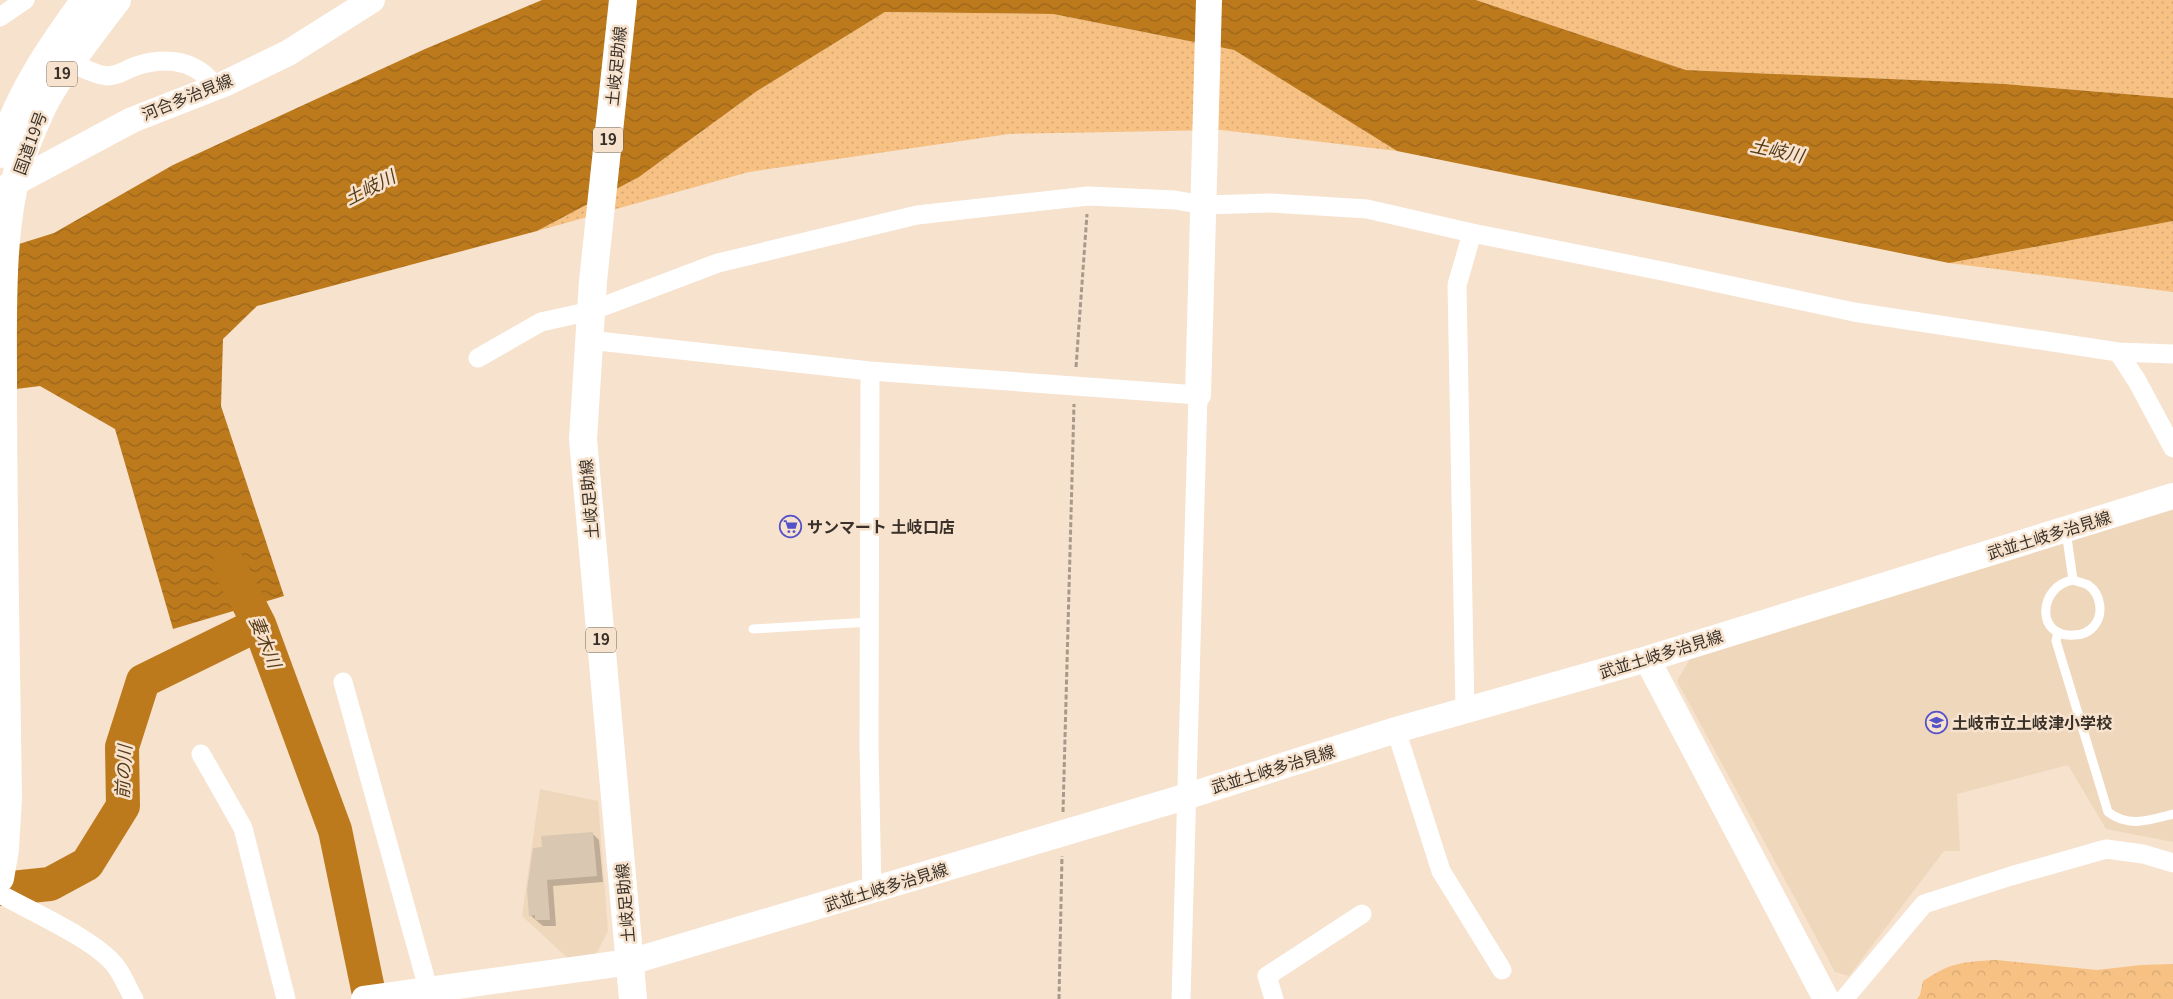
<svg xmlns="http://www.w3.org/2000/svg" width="2173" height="999" font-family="Georgia,'Noto Sans JP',serif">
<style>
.built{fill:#efd7bc}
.grass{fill:url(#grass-dots)}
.forest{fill:url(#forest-crowns)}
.water{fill:url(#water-waves)}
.shadow{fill:#0003}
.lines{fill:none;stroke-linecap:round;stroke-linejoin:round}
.river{stroke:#bd7a1d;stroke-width:34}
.building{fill:#dac7b2}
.path{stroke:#a8998a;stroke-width:3;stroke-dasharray:5 2.5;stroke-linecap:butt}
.lane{stroke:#fff;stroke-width:9}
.street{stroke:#fff;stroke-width:19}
.secondary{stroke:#fff;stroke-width:26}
.primary{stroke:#fff;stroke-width:28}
.highway{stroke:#fff;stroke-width:28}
.labels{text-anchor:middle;stroke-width:5;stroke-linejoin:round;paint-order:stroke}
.shield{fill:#f6e2cd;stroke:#72665a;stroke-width:1}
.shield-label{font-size:15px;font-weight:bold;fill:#393129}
.street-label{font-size:16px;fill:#393129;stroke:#f6e2cd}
.poi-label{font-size:16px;font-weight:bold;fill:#393129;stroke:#f6e2cd;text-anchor:start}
.water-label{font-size:18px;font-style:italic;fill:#583b18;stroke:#f6e2cd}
</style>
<defs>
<pattern id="grass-dots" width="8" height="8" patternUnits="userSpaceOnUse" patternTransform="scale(1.25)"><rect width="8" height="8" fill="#f7c184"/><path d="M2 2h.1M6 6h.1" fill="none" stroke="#d4a672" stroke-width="1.8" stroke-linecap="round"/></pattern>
<pattern id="forest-crowns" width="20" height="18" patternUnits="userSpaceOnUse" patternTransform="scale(1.25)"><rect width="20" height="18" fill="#f7c184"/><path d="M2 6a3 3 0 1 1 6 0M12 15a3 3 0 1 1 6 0" fill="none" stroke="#d4a672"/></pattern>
<pattern id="water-waves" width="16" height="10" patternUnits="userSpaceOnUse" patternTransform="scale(1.25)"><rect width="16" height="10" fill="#bd7a1d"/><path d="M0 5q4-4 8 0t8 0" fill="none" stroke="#9b651a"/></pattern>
</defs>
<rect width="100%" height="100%" fill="#f6e2cd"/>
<path class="built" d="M2173 508V842L2106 829 2068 765 1957 794 1960 851H1944L1849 976 1835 972 1677 681 1695 650Z
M540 789 598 801 608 931 594 958 572 962 522 916Z"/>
<path class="grass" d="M1476 0H2173V98L2005 84 1686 70Z
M885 12 1053 14 1234 50 1397 151 1221 130 1009 134 749 172 537 231 639 177 757 91Z
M2173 221V292L1949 263Z"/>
<path class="forest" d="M1996 960 2097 970 2141 965 2173 964V999H1917L1920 995 1923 981C1952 962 1962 962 1996 960Z"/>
<path class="water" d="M542 0H1476L1686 70 2005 84 2173 98V221L1949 263 1397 151 1234 50 1053 14 885 12 757 91 639 177 537 231 257 306 223 339 221 406 284 596 173 629 115 429 40 386 0 391V250L54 233 173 165 425 49Z"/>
<path class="shadow" d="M593 834 599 840 603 882 553 886 556 926H543L530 915 544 848Z"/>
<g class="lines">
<path class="river" d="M229 566 259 624 335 830 370 999
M0 889 50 884 87 864 123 806 122 747 143 681 259 624"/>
</g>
<path class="building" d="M593 832 597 876 547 880 550 920H535V915L529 916 527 890 533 848 542 847 541 836Z"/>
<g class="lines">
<path class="path" d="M1076 367 1087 214
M1063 812 1074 404
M1059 999 1062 856"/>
<path class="lane" d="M2066 531 2073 580
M2073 580C2078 582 2084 583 2088 585 2101 594 2104 614 2094 626 2089 632 2082 635 2074 635 2035 638 2038 586 2073 580Z
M753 629 870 622
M2058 632 2056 641 2108 812C2129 828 2150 820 2173 814"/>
<path class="street" d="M0 17 25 0
M70 62C81 67 95 75 107 76 119 76 125 70 136 66 167 56 196 60 216 87
M589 340 870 371 1198 395 1181 999
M2118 352 2137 381 2173 448
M478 358 541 322 591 311 718 263 917 215 1088 196 1175 200 1204 205 1271 203 1367 209 1472 233 1667 272 1854 312 2118 352 2173 354
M870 371 869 746 872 891
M343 682 431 999
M1465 711 1457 285 1472 233
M1396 730 1441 871 1502 970
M201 754 243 828 286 999
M0 894C30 911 99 941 117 968 124 978 128 989 134 999
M1274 999 1267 976 1362 914
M1844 999 1924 904 2011 876 2106 849 2143 854 2173 863"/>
<path class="secondary" d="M1 190 132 120 224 84 288 53 372 0
M1198 395 1209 0
M1647 659 1826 999
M364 999 630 962 1188 796 1396 730 1647 659 2173 496"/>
<path class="primary" d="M623 0 593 281 583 439 633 999"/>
<path class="highway" d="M0 154C17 96 50 48 85 0
M0 878 5 849 8 798C6 658 3 518 3 378 3 308 0 222 22 156 31 133 40 108 53 88 73 57 95 29 117 0"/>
</g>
<defs>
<symbol id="supermarket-ring" viewBox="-11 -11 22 22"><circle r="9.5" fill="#f6e2cd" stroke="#5452c9" stroke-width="1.5"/><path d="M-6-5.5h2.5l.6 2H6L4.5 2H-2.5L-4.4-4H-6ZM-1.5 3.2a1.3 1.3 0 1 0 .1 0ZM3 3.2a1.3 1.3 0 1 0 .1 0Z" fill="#5452c9"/></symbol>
<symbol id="school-ring" viewBox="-11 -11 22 22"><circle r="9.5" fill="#f6e2cd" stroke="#5452c9" stroke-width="1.5"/><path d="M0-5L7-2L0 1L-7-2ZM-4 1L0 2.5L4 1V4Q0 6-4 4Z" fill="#5452c9"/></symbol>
</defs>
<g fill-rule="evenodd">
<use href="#supermarket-ring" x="778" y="514" width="25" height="25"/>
<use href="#school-ring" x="1924" y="710" width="25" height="25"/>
</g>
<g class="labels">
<g class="shield">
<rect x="47" y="61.5" width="30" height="25" rx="4"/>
<rect x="593" y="127.5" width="30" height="25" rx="4"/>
<rect x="586" y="627.5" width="30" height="25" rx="4"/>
</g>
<g class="shield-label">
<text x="62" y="79">19</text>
<text x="608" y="145">19</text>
<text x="601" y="645">19</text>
</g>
<g class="street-label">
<text transform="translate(616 66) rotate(-84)" y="6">土岐足助線</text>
<text transform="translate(187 97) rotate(-22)" y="6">河合多治見線</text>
<text transform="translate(30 143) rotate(-70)" y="6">国道19号</text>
<text transform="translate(589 499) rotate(-95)" y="6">土岐足助線</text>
<text transform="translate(2049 535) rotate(-17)" y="6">武並土岐多治見線</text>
<text transform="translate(1661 654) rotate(-17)" y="6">武並土岐多治見線</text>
<text transform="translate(1273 769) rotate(-17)" y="6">武並土岐多治見線</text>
<text transform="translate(886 887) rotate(-17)" y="6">武並土岐多治見線</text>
<text transform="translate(625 903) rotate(-95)" y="6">土岐足助線</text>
</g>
<g class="poi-label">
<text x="807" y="533">サンマート 土岐口店</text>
<text x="1952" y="729">土岐市立土岐津小学校</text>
</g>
<g class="water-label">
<text transform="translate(1777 151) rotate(12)" y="6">土岐川</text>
<text transform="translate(370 188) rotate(-27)" y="6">土岐川</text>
<text transform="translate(265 642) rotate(68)" y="6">妻木川</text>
<text transform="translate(124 772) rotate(-87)" y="6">前の川</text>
</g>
</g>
</svg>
